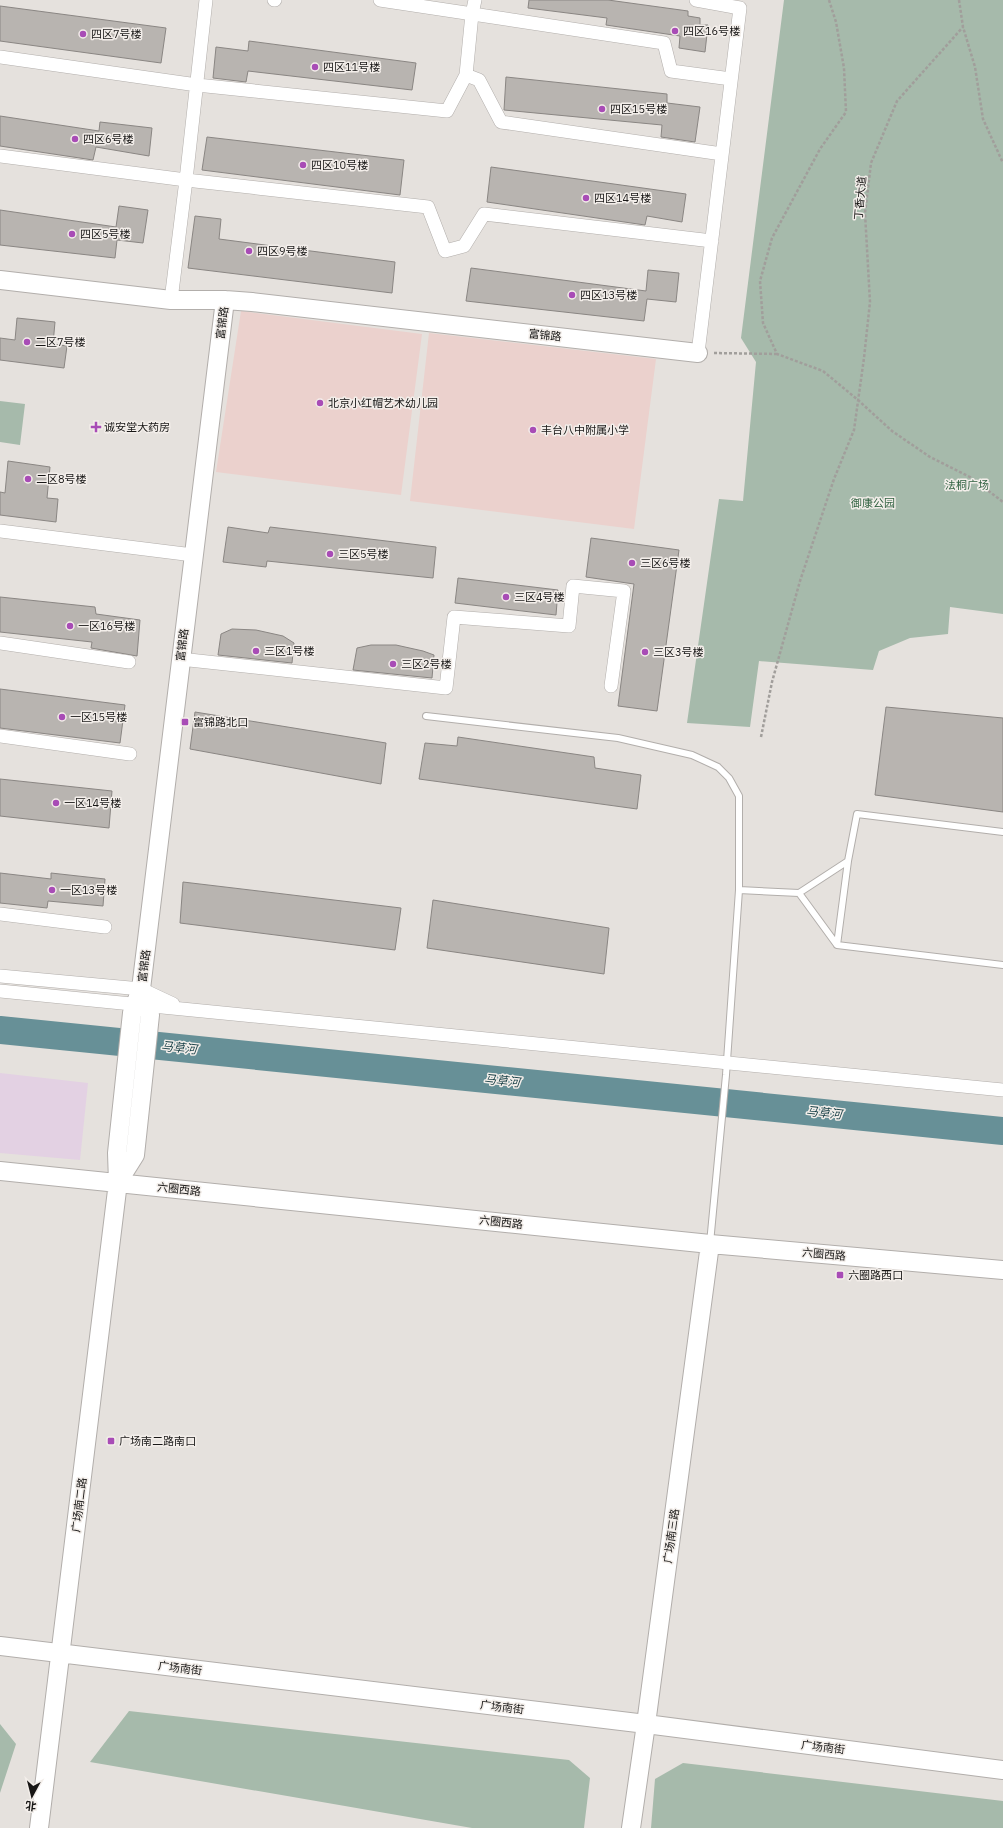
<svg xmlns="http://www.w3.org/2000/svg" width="1003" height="1828" font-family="'IBM Plex Sans','Noto Sans SC',sans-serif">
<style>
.industrial{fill:#e3d1e3}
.education{fill:#ebd1cd}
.green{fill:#a6baab}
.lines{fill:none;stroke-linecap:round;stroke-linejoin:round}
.river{stroke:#679097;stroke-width:28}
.building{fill:#b8b4b0;stroke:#8a8683}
.lane-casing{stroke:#b2aeab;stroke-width:8}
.street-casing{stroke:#b2aeab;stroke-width:14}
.secondary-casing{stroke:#b2aeab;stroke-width:20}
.path{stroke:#a19e9b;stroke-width:2.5;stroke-dasharray:3 2;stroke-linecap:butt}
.lane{stroke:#fff;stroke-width:6}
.street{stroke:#fff;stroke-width:13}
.secondary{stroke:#fff;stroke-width:18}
.poi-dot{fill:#a84cb6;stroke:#f3eeea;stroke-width:1.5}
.labels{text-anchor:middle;stroke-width:3;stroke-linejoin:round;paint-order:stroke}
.poi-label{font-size:11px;fill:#181716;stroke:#f3eeea;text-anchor:start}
.street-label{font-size:11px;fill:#181716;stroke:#f3eeea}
.park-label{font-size:11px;fill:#306140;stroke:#f3eeea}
.water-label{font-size:12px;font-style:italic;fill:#153d44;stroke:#f3eeea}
</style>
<rect width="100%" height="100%" fill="#e5e1dd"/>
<path class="industrial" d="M0 1073 88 1083 80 1160 0 1153Z"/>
<path class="education" d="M241 311 422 334 401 495 216 472Z
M429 333 656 359 634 529 410 501Z"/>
<path class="green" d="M784 0H1003V614L950 607 948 634 910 638 879 651 873 670 759 661 750 727 687 723 719 499 743 501 756 362 741 338Z
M0 401 25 404 20 445 0 442Z
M129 1711 569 1760 590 1778 584 1828H472L90 1762Z
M0 1724 16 1744 0 1793Z
M683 1763 1003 1801V1828H651L655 1779Z"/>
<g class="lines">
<path class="river" d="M0 1030 1003 1131"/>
</g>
<path class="building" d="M529 0H608L688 11V16L700 18V25H708L705 52 679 48 680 36 606 25 607 18 528 8Z
M0 6 166 28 161 63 0 41Z
M249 41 416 63 412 90 248 71 246 82 213 78 216 47 248 51Z
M506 77 667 94V103L700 107 695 142 661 137 662 125 504 110Z
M0 116 99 131 100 122 152 128 149 156 96 147 93 160 0 146Z
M207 137 404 160 400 195 202 170Z
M491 167 686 194 682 222 647 216 645 225 487 202Z
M119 206 148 210 143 243 117 240 115 258 0 245V210L116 227Z
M195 216 221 219 219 239 395 262 392 293 188 268Z
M471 268 646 291 648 270 679 273 676 302 647 299 644 321 466 301Z
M17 318 55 322 53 344 67 346 64 368 0 360V338L15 340Z
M8 461 50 467 47 498 58 499 56 522 0 515V492L5 493Z
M228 527 268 533 270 527 436 547 433 578 267 561 266 567 223 562Z
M591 538 679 550 657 711 618 706 634 584 586 577Z
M458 578 558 590 556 615 455 603Z
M0 597 95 607 96 614 140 620 137 656 91 648 92 642 0 632Z
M232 629 256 630 283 636 294 643 292 663 218 655 221 634Z
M371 645H396L423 651 434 655 432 678 353 670 357 648Z
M0 689 125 705 120 743 0 728Z
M886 707 1003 718V812L875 795Z
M195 712 386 743 381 784 190 749Z
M458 737 594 757 595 768 641 775 637 809 419 779 425 743 457 746Z
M0 779 112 791 109 828 0 816Z
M0 873 51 879V873L105 879 103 906 48 901 47 908 0 903Z
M183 882 401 908 395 950 180 923Z
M433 900 609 928 604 974 427 948Z"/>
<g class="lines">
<defs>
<path id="lane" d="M426 716 618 738 692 755 718 767 729 778 739 796V890L726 1075 710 1243
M739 890 799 893 848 861 857 814 1003 832
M799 893 837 945 1003 965
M837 945 848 861"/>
<path id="street" d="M274 0H275
M380 0 664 43 671 71 731 79
M696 0 740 8 698 353
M0 57 197 85 447 111 466 75 479 80 501 122 722 154
M466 75 472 14 475 0
M0 156 186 180 428 207 445 251 464 246 484 214 712 241
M171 300 186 180 206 0
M0 531 193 555
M0 643 129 662
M180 659 446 688 454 617 569 626 573 586 624 591 611 686
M0 736 130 754
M0 914 105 927
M0 976 141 989 173 1004
M0 991 1003 1090"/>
<path id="secondary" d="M0 280 171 300H225L252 302 698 353
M0 1171 710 1244 1003 1270
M118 1182 135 1155 150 1015 141 989
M0 1646 646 1724 1003 1770
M39 1828 118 1182 117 1153 132 1013 141 989 225 300
M631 1828 646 1724 710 1244"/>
</defs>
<use href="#lane" class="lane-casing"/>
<use href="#street" class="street-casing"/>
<use href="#secondary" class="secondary-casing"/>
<path class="path" d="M829 0 836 22 844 68 846 112 820 149 772 238 760 281 763 323 777 354 823 371 858 400 892 431 930 457 970 477 1003 502
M959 0 963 27 975 67 983 119 1003 163
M714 353 777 354
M761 737 772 682 800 581 834 479 854 430 864 358 870 302 865 213 871 163 897 101 963 27"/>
<use href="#lane" class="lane"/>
<use href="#street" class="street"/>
<use href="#secondary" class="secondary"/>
</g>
<g class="poi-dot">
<circle cx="675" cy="31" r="4"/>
<circle cx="83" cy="34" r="4"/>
<circle cx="315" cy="67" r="4"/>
<circle cx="602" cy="109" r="4"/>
<circle cx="75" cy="139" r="4"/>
<circle cx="303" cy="165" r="4"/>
<circle cx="586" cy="198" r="4"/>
<circle cx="72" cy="234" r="4"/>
<circle cx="249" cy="251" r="4"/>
<circle cx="572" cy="295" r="4"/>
<circle cx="27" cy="342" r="4"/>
<circle cx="320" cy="403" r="4"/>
<path d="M94 421h4v4h4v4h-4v4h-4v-4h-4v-4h4z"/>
<circle cx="533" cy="430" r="4"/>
<circle cx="28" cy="479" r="4"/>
<circle cx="330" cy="554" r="4"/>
<circle cx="632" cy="563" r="4"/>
<circle cx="506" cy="597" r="4"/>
<circle cx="70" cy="626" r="4"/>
<circle cx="256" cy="651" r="4"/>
<circle cx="645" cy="652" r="4"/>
<circle cx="393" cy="664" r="4"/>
<circle cx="62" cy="717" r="4"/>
<rect x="181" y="718" width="8" height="8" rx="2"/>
<circle cx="56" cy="803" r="4"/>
<circle cx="52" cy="890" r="4"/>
<rect x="836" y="1271" width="8" height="8" rx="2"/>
<rect x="107" y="1437" width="8" height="8" rx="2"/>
</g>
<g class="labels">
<g class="poi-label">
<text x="683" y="35">四区16号楼</text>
<text x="91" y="38">四区7号楼</text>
<text x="323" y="71">四区11号楼</text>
<text x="610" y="113">四区15号楼</text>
<text x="83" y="143">四区6号楼</text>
<text x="311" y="169">四区10号楼</text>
<text x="594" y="202">四区14号楼</text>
<text x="80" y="238">四区5号楼</text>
<text x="257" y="255">四区9号楼</text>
<text x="580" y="299">四区13号楼</text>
<text x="35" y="346">二区7号楼</text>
<text x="328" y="407">北京小红帽艺术幼儿园</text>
<text x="104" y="431">诚安堂大药房</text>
<text x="541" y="434">丰台八中附属小学</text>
<text x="36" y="483">二区8号楼</text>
<text x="338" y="558">三区5号楼</text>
<text x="640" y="567">三区6号楼</text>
<text x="514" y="601">三区4号楼</text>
<text x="78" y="630">一区16号楼</text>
<text x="264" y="655">三区1号楼</text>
<text x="653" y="656">三区3号楼</text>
<text x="401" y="668">三区2号楼</text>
<text x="70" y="721">一区15号楼</text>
<text x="193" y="726">富锦路北口</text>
<text x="64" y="807">一区14号楼</text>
<text x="60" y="894">一区13号楼</text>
<text x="848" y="1279">六圈路西口</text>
<text x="119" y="1445">广场南二路南口</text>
</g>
<g class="street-label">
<text transform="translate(860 198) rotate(-85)" y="4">丁香大道</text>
<text transform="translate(222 323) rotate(-83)" y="4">富锦路</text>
<text transform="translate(545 335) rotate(6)" y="4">富锦路</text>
<text transform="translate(182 645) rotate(-83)" y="4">富锦路</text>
<text transform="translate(144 966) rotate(-83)" y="4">富锦路</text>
<text transform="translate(179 1189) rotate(6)" y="4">六圈西路</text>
<text transform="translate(501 1222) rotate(6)" y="4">六圈西路</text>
<text transform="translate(824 1254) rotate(5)" y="4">六圈西路</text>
<text transform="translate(79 1505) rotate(-83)" y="4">广场南二路</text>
<text transform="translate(671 1536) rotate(-82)" y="4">广场南三路</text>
<text transform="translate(180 1668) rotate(7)" y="4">广场南街</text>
<text transform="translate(502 1707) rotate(7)" y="4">广场南街</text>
<text transform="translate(823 1747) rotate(7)" y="4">广场南街</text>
</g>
<g class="park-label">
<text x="967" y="489">法桐广场</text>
<text x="873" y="507">御康公园</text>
</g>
<g class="water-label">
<text transform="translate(179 1048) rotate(6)" y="4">马草河</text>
<text transform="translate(502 1081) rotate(6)" y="4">马草河</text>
<text transform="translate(824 1113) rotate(6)" y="4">马草河</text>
</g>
</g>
<g transform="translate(32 1796) rotate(187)" stroke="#f3eeea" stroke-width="3" paint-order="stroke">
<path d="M0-3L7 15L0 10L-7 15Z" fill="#181716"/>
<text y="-6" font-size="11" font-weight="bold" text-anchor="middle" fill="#181716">北</text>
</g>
</svg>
